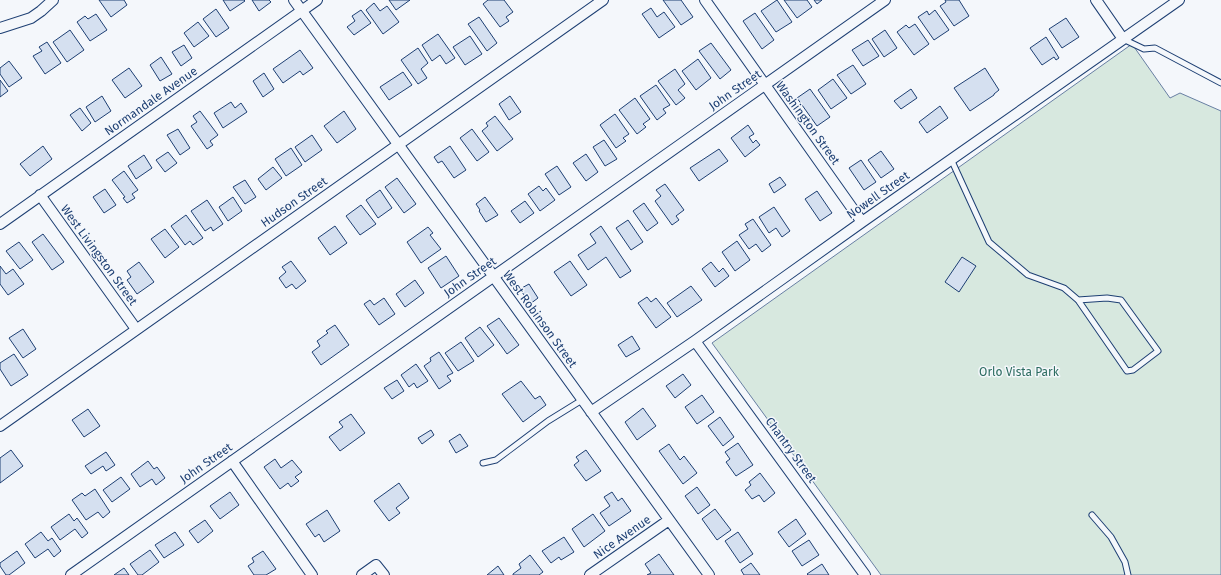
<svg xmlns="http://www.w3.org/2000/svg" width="1221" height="575" font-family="'Fira Sans',sans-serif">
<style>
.green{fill:#d7e8df;stroke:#687fa3}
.building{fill:#d5e0f0;stroke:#1d3f73}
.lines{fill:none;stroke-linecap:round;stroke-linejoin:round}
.service-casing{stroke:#1d3f73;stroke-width:7}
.minor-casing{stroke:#1d3f73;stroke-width:12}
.service{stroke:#f4f7fb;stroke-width:5}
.minor{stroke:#f4f7fb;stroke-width:10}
.labels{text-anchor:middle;stroke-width:3;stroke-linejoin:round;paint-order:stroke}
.street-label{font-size:12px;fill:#1d3f73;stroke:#f4f7fb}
.park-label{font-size:12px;fill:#2c6c60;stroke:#f4f7fb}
</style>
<rect width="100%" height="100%" fill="#f4f7fb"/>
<path class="green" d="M1132 44 1170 98 1180 93 1221 111V575H881L712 343Z"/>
<path class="building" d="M99 0H124L127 5 111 17Z
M223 0H244L245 1 230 11Z
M252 0H269L271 2 259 11Z
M389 0H410L396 10Z
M488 0H504L513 12 506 17 509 21 500 27 483 4Z
M663 0H681L693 17 681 25Z
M777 0 792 22 776 32 761 11Z
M784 0H807L812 7 797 18Z
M814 0H822L817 4Z
M945 0H959L969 16 954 26 940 6 946 2Z
M374 3 380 11 387 6 399 22 383 34 366 10Z
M651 8 657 17 664 12 675 27 659 38 642 14Z
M216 9 229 28 216 37 203 19Z
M361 10 371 23 354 35 347 27 355 21 352 16Z
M935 10 949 30 934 40 918 17 927 11 929 15Z
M755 13 774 40 762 49 743 21Z
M96 14 107 30 90 41 77 22 85 16 88 19Z
M479 17 497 43 487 51 468 24Z
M1066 18 1079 37 1062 48 1049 29Z
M198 22 209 36 194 47 184 33Z
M915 24 929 44 914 55 897 32 906 25 909 28Z
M70 30 84 50 67 62 53 42Z
M885 30 897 48 884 57 872 39Z
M438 34 455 58 446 64 440 55 432 61 422 45Z
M470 36 482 54 465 65 453 47Z
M1046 37 1059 58 1056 60 1054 57 1042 65 1030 48Z
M868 40 879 56 863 66 852 50Z
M47 42 61 63 45 74 33 56 42 51 39 47Z
M711 43 731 70 720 79 699 51Z
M184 45 192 58 181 66 172 52Z
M418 48 428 63 421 69 427 78 418 84 401 60Z
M300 50 313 68 303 75 300 71 283 83 273 69Z
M161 57 172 74 160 81 150 65Z
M698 59 711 78 696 90 682 71Z
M9 61 22 78 9 87 0 74V68Z
M853 65 866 84 851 94 837 75Z
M129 68 142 86 125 98 112 80Z
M985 68 999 90 994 94V95L970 111 954 88Z
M675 69 685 84 678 90 685 98 676 105 658 81Z
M403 72 412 85 389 100 380 87Z
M264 73 274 89 263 97 253 81Z
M833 79 847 98 831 109 818 90Z
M0 80 8 91 0 97Z
M656 85 670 105 663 109 666 113 657 120 640 96Z
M810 89 830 117 817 126 797 98Z
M911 89 917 98 901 109 894 101Z
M102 96 111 111 95 122 86 107Z
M510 96 521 112 509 120 499 104Z
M635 98 650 119 643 124 646 127 637 134 619 110Z
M231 102 235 108 241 103 247 112 223 128 214 113Z
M940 106 948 118 927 133 919 122Z
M80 108 91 123 82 131 70 115Z
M200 111 218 135 210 141 213 145 207 149 191 126 197 122 193 116Z
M344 111 356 129 337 143 324 126Z
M615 114 629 134 623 138 626 141 616 148 600 125Z
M495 116 513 139 497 151 482 131 488 126 486 123Z
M748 125 754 134 749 137 753 143 756 140 760 145 745 157 731 138Z
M178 129 190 148 180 155 167 135Z
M472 129 489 152 477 161 460 138Z
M312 135 322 150 305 162 295 147Z
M604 140 617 159 605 166 593 147Z
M43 146 52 159 30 176 20 164Z
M450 146 466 170 454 178 442 161 438 163 434 157Z
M291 148 302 165 286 176 275 159Z
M719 149 728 161 699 181 690 168Z
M881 151 894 169 881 178 868 160Z
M168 152 177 163 165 172 156 160Z
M586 154 598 172 586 181 573 163Z
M144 155 152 168 136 179 128 166Z
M861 160 876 182 864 190 849 168Z
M557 166 571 187 559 195 545 174Z
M273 167 282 178 266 190 258 179Z
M124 171 138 190 132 194 135 198 127 203 123 198 125 197 112 180Z
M780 177 786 185 774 193 769 184Z
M397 178 416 204 404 213 385 187Z
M245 180 256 197 245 204 233 187Z
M665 184 684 210 676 216 679 220 672 225 655 201 661 196 656 190Z
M539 186 543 191 546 188 555 200 540 211 528 194Z
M105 189 116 205 104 213 93 197Z
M380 190 392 208 378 218 366 200Z
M817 191 832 213 820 221 805 199Z
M233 197 242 211 228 221 219 207Z
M485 197 498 215 486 222 479 211 480 210 476 204Z
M207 200 223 224 213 231 211 227 205 231 191 211Z
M525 201 534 213 520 223 511 211Z
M644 203 658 223 647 231 633 211Z
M361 205 376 224 360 235 346 216Z
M774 207 790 231 782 237 776 228 769 233 759 217Z
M186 215 203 238 193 245 190 241 185 245 171 226Z
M753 219 771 245 762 252 756 244 749 249 739 235 748 229 745 224Z
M628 220 643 242 631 250 616 228Z
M335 226 347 243 330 255 318 238Z
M601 226 631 271 620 278 606 257 588 270 578 255 596 243 590 234Z
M428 227 433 233 430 235 441 249 421 263 407 242Z
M165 229 179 247 165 258 151 239Z
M43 234 64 262 52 270 32 242Z
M737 241 750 260 735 271 722 252Z
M19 242 33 260 20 269 6 251Z
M446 256 459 276 441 288 428 268Z
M962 257 976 266 959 292 945 282Z
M291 261 306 281 296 289 292 284 286 288 279 278 286 272 282 267Z
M570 261 587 285 571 296 554 272Z
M139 262 154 282 137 294 127 280 131 277 127 271Z
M711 262 719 272 723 268 729 276 715 287 702 269Z
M0 266 6 274 13 269 24 284 8 295 0 284Z
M415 280 424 293 405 307 396 294Z
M529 284 538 298 530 304 520 289Z
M691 286 702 300 677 317 667 303Z
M647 297 651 302 656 298 671 317 656 328 638 303Z
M384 298 395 314 379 325 364 304 370 300 374 305Z
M499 318 519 345 507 354 487 326Z
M335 325 349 345 321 365 312 352 320 346 317 341 328 333 326 331Z
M480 327 494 345 478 357 465 338Z
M23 329 36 349 23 358 9 338Z
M632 336 640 349 626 357 618 345Z
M461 342 474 361 458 371 445 353Z
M439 352 453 373 447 376 451 381 439 389 424 366 431 361 430 358Z
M14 354 28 375 11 386 0 369V363Z
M416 364 428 381 417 388 414 383 409 387 401 375Z
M683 374 691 385 675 398 666 386Z
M397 380 404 391 392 399 384 388Z
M521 381 535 399 540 396 546 405 523 422 502 394Z
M702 395 714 412 697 424 685 407Z
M643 408 656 426 637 440 625 422Z
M88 409 100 426 84 437 72 420Z
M351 414 365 433 340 451 329 437 343 427 339 422Z
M720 417 734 437 723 446 708 426Z
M431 430 434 435 422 444 418 438Z
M460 434 468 446 456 453 449 441Z
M738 443 753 465 736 476 726 462 730 459 725 452Z
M669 444 680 460 684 456 697 473 683 484 659 451Z
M11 450 23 466 0 483V458Z
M586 450 601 471 586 481 574 465 579 461 576 457Z
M106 452 115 465 106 471 103 466 91 474 85 466Z
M275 459 281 468 292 460 302 472 295 477 299 481 291 487 288 483 280 489 264 467Z
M148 461 154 469 157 467 165 478 156 485 152 479 140 487 131 474Z
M760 473 775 493 764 502 759 495 752 499 745 490 751 485 749 482Z
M121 477 130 489 112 502 103 490Z
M399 483 409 498 396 508 400 513 389 521 374 501Z
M697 487 710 505 698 514 685 496Z
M95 489 110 512 103 518 98 512 86 520 72 500 82 493 85 496Z
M230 492 239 505 220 519 210 506Z
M612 492 618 501 622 498 631 511 609 526 600 513 610 506 604 497Z
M715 509 731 530 717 540 702 519Z
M327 510 340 531 324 542 319 534 315 537 306 524Z
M69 514 74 521 77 518 88 533 82 538 75 529 60 540 51 527Z
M593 514 605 531 584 547 572 529Z
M796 519 806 534 789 547 778 532Z
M205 520 213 531 198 543 189 531Z
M41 532 48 541 52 538 61 551 54 557 48 549 35 558 25 544Z
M175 532 184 545 164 558 155 545Z
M738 532 753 554 740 563 725 541Z
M564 537 574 552 561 560 559 557 551 563 542 551Z
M809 540 819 555 802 566 792 551Z
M150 550 159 562 142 575H138L130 564Z
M17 551 25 563 9 575H6L0 566V563Z
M263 551 276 569 266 575H254L248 566 254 562 252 558Z
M659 554 674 575H647L651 573 645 564Z
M530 555 543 572 539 575H513V574L521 568 519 564Z
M751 563 760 575H744L741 570Z
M822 564 829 575H808L807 574Z
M498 566 504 575H487Z
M124 568 129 575H114Z"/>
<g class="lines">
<defs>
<path id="service" d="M1123 39 1144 49 1155 48 1221 83
M951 159 989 242 1028 275 1064 288 1078 300 1127 371 1133 370 1158 351 1121 300 1107 298 1078 300
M483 463 496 460 548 421 582 400
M1092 515 1111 537 1125 562 1128 575"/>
<path id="minor" d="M294 0 709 575
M705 0 862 222
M1096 0 1123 39
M0 28 31 18 41 11 53 0
M40 195 136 329
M0 224 317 0
M695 341 865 575
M591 412 695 341 862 222 1179 0
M0 426 603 0
M232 461 312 575
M71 575 885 0
M362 575 376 565 384 575
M590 575 669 520"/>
</defs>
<use href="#service" class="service-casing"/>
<use href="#minor" class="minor-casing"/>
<use href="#service" class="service"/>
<use href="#minor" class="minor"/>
</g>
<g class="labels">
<g class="street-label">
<text transform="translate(735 90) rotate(-35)" y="4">John Street</text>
<text transform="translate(151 101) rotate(-35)" y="4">Normandale Avenue</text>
<text transform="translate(808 123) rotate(54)" y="4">Washington Street</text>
<text transform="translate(878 195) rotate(-35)" y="4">Nowell Street</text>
<text transform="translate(294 202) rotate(-35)" y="4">Hudson Street</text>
<text transform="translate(99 255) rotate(54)" y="4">West Livingston Street</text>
<text transform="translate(470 277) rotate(-35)" y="4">John Street</text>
<text transform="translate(540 319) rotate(54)" y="4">West Robinson Street</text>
<text transform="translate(791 450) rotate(54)" y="4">Chantry Street</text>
<text transform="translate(206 463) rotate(-35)" y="4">John Street</text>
<text transform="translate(622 537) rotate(-35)" y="4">Nice Avenue</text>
</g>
<g class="park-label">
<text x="1019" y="376">Orlo Vista Park</text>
</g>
</g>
</svg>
